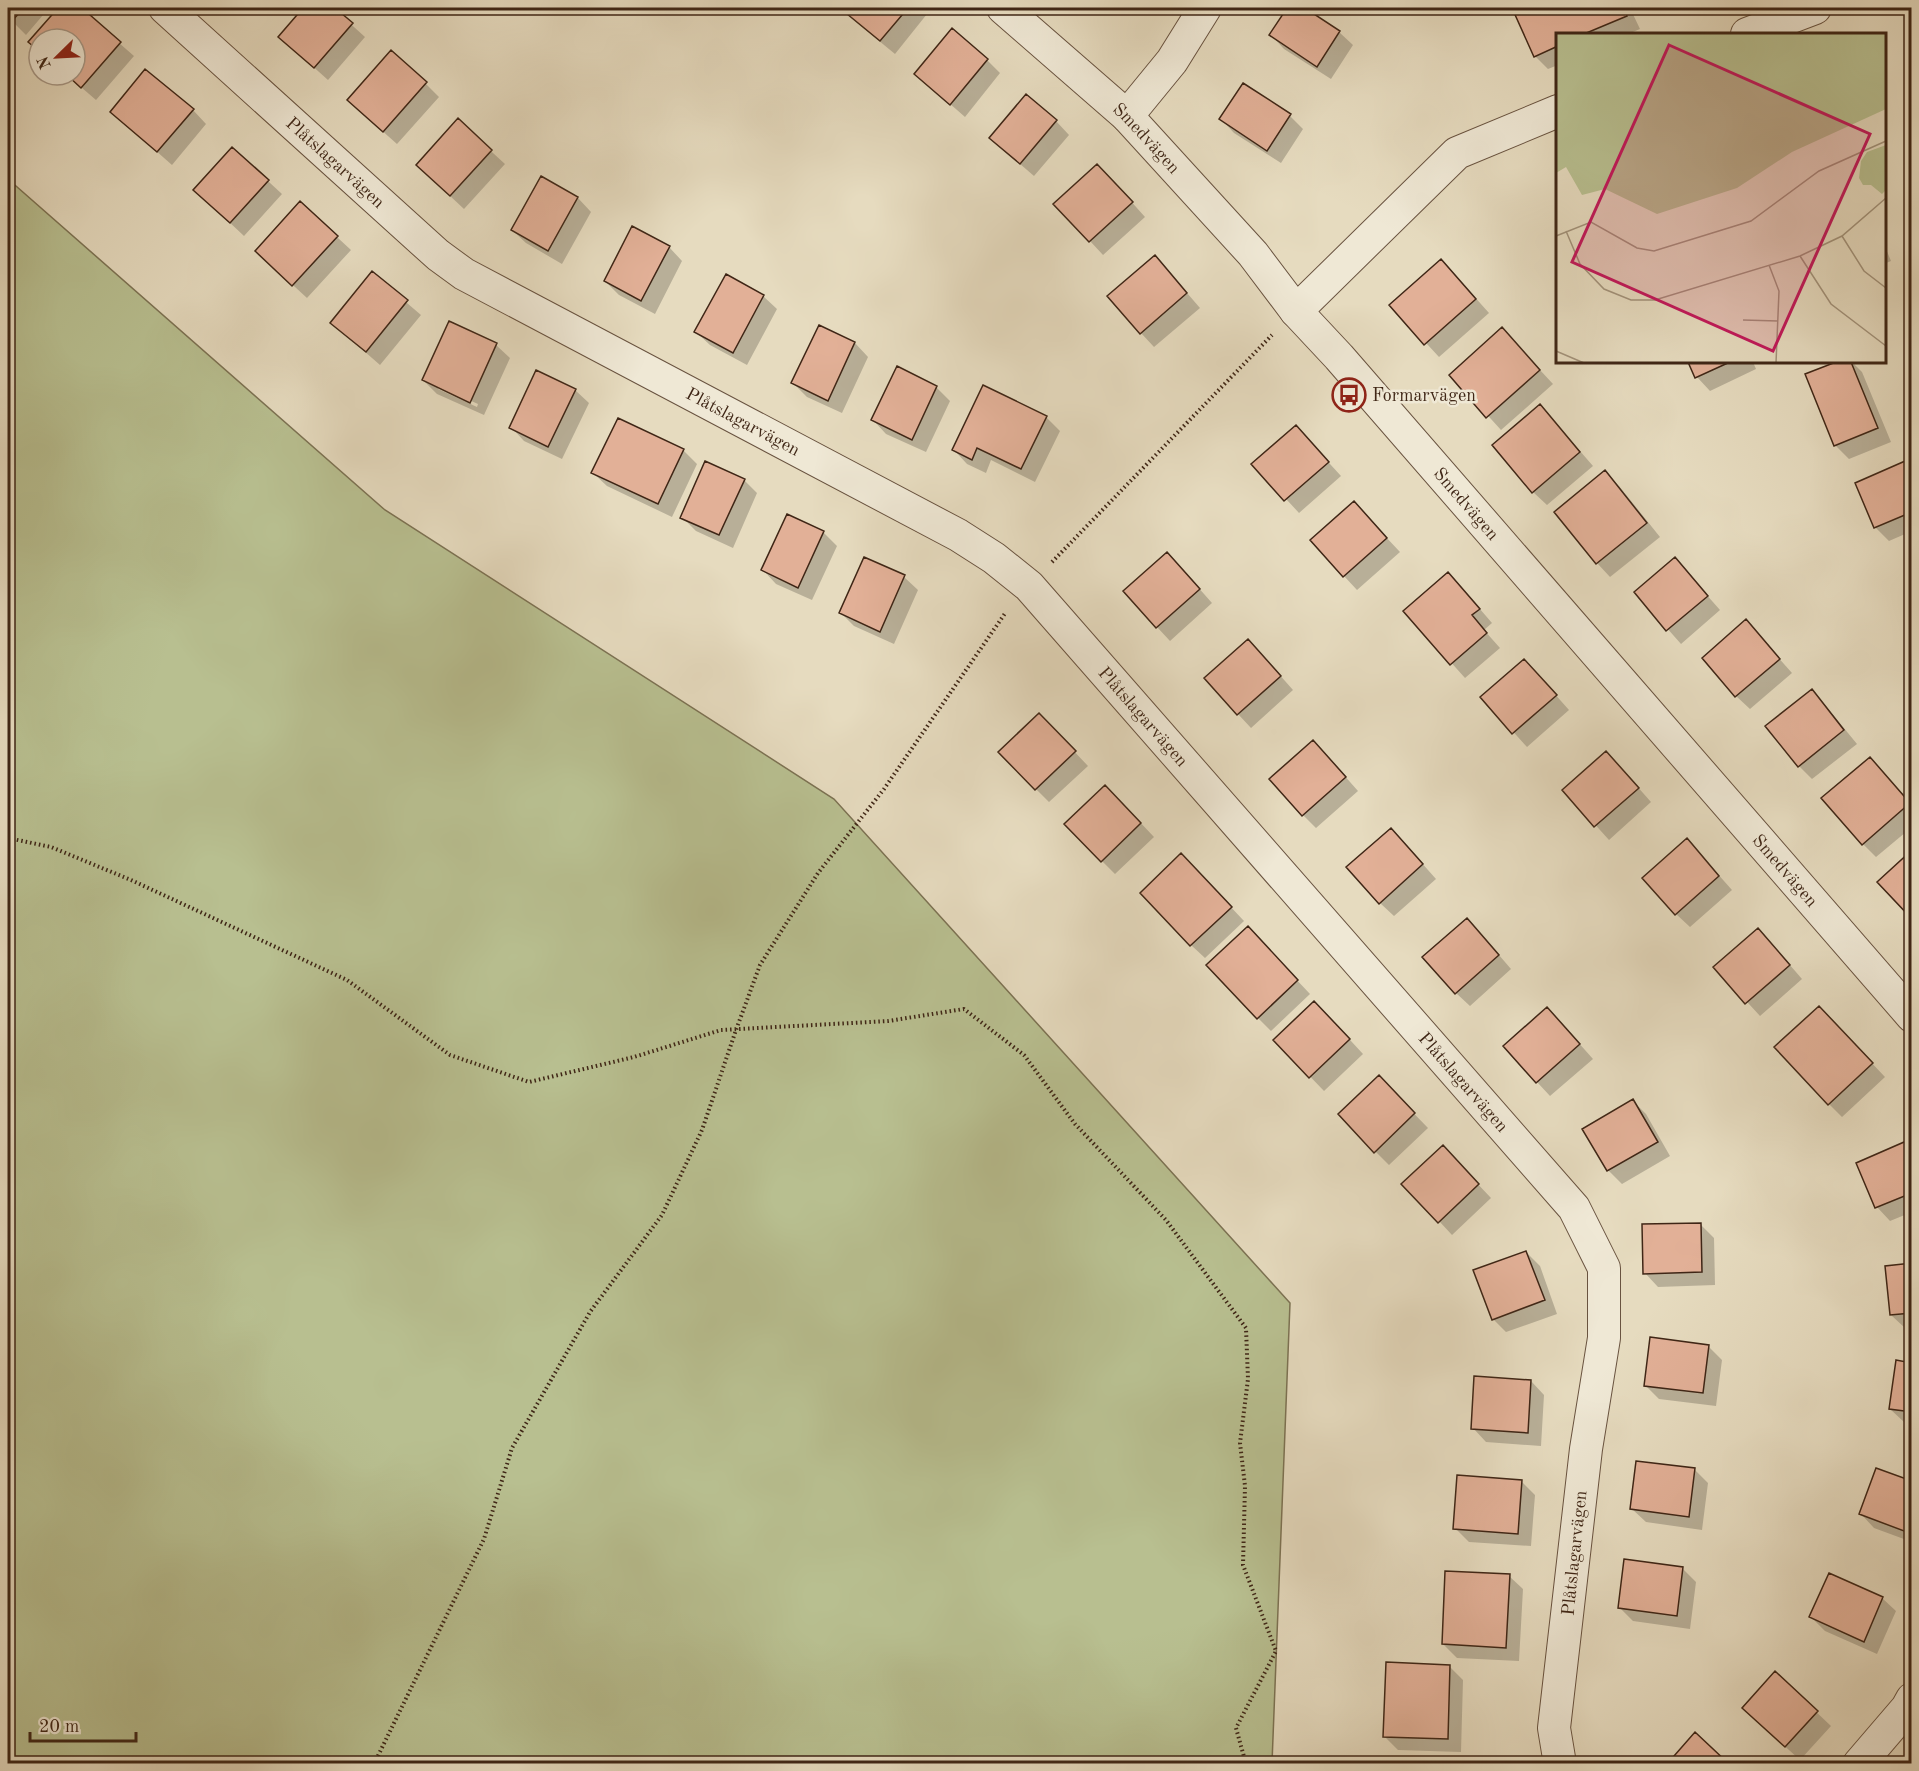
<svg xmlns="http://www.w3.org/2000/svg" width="1919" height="1771" font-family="'Old Standard TT',serif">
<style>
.green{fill:#b8bf90;stroke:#7c7253;stroke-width:1.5}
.shadow{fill:#0003;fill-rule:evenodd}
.building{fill:#e2b097;stroke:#3f2616;stroke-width:1.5}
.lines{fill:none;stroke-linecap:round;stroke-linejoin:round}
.minor-casing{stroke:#695340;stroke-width:34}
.path{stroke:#3f2616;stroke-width:4;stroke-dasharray:1.5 3;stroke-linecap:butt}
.minor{stroke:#efe8d5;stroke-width:32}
.labels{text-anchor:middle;stroke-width:5;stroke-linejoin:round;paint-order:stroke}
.street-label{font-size:18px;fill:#3f2616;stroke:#efe8d5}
.poi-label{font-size:18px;fill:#3f2616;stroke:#efe8d5;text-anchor:start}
.inset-road{fill:none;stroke:#a3937b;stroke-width:1.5}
.view{fill:#c2185b;fill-opacity:0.15;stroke:#c2185b;stroke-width:3}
.inset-edge{fill:none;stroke:#3f2616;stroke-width:3}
</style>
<rect width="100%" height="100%" fill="#e6dbbf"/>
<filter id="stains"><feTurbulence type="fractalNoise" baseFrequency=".00333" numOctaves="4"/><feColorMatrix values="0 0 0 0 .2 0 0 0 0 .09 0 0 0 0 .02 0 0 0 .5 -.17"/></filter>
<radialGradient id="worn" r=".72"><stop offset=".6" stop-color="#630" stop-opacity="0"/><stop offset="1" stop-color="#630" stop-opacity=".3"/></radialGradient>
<path class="green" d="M8 179 385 510 834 799 1290 1303 1272 1763H8Z"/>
<path class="shadow" d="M8 8H49L26 35 8 17Z
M60 8H79L134 56 96 100 67 75H75V39H39V50L31 42Z
M305 8H333L365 37 328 80 280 37Z
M844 8H921L927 14 895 54 856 22Z
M1288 8H1302L1339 32 1353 45 1331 79 1284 49 1271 35Z
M1514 8H1630L1640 29 1628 34H1558V65L1548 69 1535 56Z
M987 60 1000 73 965 117 916 74Z
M425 83 439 97 397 144 362 113Z
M193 110 206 124 172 165 112 112Z
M1290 116 1303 129 1281 163 1234 133 1221 119Z
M458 121 505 164 464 209 432 179Z
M1056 121 1069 135 1034 176 1005 151Z
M233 149 282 194 244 236 209 203Z
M542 178 578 198 591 212 562 264 526 243 512 230Z
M1111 179 1145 217 1103 255 1090 241Z
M300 203 351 250 307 298 270 264Z
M1884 244 1891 261 1884 264Z
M669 247 682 261 655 314 619 295 605 281Z
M1168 271 1200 308 1154 347 1141 333Z
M372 273 421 315 380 365 332 323Z
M1455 275 1489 313 1439 357 1391 305Z
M763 296 777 309 747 365 710 345 696 332Z
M450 323 496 345 510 358 484 415 437 394 423 380ZM438 386 478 404 477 407 438 389Z
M819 327 855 343 868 357 842 413 807 397 793 383Z
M1515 343 1553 384 1501 430 1451 375Z
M1689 362H1753L1756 369 1710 391 1697 377Z
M1840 362H1852L1862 372 1891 442 1849 459 1835 445 1807 375Z
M936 387 950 401 926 452 886 434 873 420Z
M575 390 589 403 562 459 524 441 511 427Z
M1046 417 1060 431 1035 482 991 460 986 473 967 464 954 450Z
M1553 420 1593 466 1547 505 1533 492Z
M1309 441 1341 476 1299 513 1254 464Z
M683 450 697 464 672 517 607 486 593 473Z
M1912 460V531L1889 541 1875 527 1856 483Z
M1605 472 1619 486 1660 537 1610 577 1597 563Z
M744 480 757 493 733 548 696 531 682 517Z
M1354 503 1400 552 1357 590 1344 576Z
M823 532 837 546 812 600 776 584 763 570Z
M865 559 904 577 918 590 894 644 854 626 841 613Z
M1675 559 1720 610 1681 644 1636 593Z
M1181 568 1212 603 1170 641 1157 627Z
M1461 587 1492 623 1484 630 1500 648 1465 678 1405 611Z
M1746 621 1792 673 1750 709 1736 696Z
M1262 655 1293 690 1251 728 1238 714Z
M1537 674 1569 710 1527 747 1482 697Z
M1812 691 1825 705 1857 744 1812 779 1799 766Z
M1053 729 1088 766 1049 802 1036 789Z
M1327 756 1358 791 1316 828 1303 815Z
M1870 759 1912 805V827L1876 857 1863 844Z
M1620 767 1651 802 1609 840 1564 790Z
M1119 800 1154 837 1115 874 1102 861Z
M1404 843 1436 879 1394 916 1380 903Z
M1700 854 1732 890 1690 927 1676 914Z
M1195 869 1244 921 1205 958 1191 945Z
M1480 933 1511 969 1470 1006 1456 993Z
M1261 942 1310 994 1271 1031 1258 1018Z
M1771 943 1802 979 1760 1016 1715 967Z
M1328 1016 1363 1054 1324 1091 1275 1040Z
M1832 1021 1885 1077 1842 1117 1829 1104Z
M1561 1023 1593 1059 1550 1096 1537 1082Z
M1392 1091 1428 1128 1389 1165 1375 1151Z
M1633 1101 1646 1114 1670 1156 1622 1184 1608 1170Z
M1911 1141 1912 1212 1890 1221 1877 1207Z
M1456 1161 1491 1198 1452 1235 1439 1221Z
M1701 1225 1714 1238 1715 1285 1658 1287 1645 1273Z
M1526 1252 1540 1266 1557 1314 1506 1332 1493 1319Z
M1912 1265V1328H1905L1891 1315Z
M1708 1346 1722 1360 1716 1406 1659 1399 1646 1386Z
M1912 1364V1423L1904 1422 1890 1409Z
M1531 1381 1544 1395 1541 1446 1486 1442 1473 1428Z
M1694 1469 1708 1483 1702 1530 1646 1522 1632 1509Z
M1521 1481 1535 1495 1531 1546 1469 1542 1455 1528Z
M1912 1483V1542L1874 1528 1861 1514Z
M1682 1568 1696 1582 1690 1629 1633 1621 1620 1608Z
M1509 1576 1523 1589 1519 1661 1457 1658 1443 1644Z
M1882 1598 1896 1611 1877 1654 1825 1631 1811 1617Z
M1450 1667 1463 1680 1461 1752 1398 1750 1384 1736Z
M1775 1673 1831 1726 1800 1760 1757 1721Z"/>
<path class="building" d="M8 8H24L11 22 8 19Z
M58 8H82L121 42 81 88 67 75H75V39H39V51L28 42Z
M303 8H335L353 23 314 68 278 37Z
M842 8H908L880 41 841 9Z
M1287 8H1305L1340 31 1317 67 1269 35Z
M1512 8H1624L1627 16 1584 34H1558V46L1534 57Z
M952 28 988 59 950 105 914 74Z
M391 50 427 82 383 132 347 100Z
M145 69 194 109 157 152 110 112Z
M1243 83 1291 114 1267 151 1219 119Z
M1026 94 1057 120 1020 164 989 138Z
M458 118 492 150 450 196 416 165Z
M232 147 269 180 230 223 193 190Z
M1097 164 1133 202 1089 242 1053 204Z
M541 176 578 197 548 251 511 230Z
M300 201 338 236 292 286 255 251Z
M632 226 670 246 641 301 604 281Z
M1155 255 1187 293 1140 334 1107 296Z
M1441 259 1476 299 1424 345 1389 305Z
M372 271 408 300 366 352 330 323Z
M726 274 764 295 733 353 694 332Z
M449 321 497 343 470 403 422 380Z
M819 325 855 342 828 401 791 383Z
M1502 327 1540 370 1486 418 1449 375Z
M1688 362H1730L1695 378Z
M1836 362H1851L1878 428 1834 446 1805 374Z
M897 366 937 386 912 440 871 420Z
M536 370 576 389 548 447 509 428Z
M983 385 1047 416 1021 469 977 448 972 460 952 450Z
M1540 404 1580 452 1532 493 1492 445Z
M618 418 684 449 658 504 591 473Z
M1296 425 1329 462 1284 501 1251 464Z
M1912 458V512L1874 528 1855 483Z
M705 461 745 479 719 535 680 518Z
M1605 470 1647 523 1596 564 1554 512Z
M1354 501 1387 538 1343 577 1310 540Z
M787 514 824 531 798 588 761 570Z
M1167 552 1200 589 1156 628 1123 591Z
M864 557 905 575 880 632 839 613Z
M1675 557 1708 596 1666 631 1634 592Z
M1448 572 1480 609 1472 615 1487 633 1450 665 1403 611Z
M1746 619 1780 659 1735 697 1702 658Z
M1248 639 1281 676 1237 715 1204 678Z
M1524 659 1557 695 1512 734 1480 697Z
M1812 689 1844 730 1798 767 1765 726Z
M1039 713 1076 751 1035 790 998 752Z
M1313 740 1346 777 1302 816 1269 779Z
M1606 751 1639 788 1594 827 1562 790Z
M1870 757 1910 803 1862 845 1821 798Z
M1105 785 1141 823 1101 862 1064 824Z
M1391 828 1423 864 1379 904 1346 867Z
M1687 838 1719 876 1675 915 1642 878Z
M1912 850V919L1877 882Z
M1181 853 1232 907 1190 946 1140 893Z
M1467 918 1499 955 1455 994 1422 957Z
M1248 926 1298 980 1257 1019 1206 965Z
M1758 928 1790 965 1745 1004 1713 967Z
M1314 1001 1350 1039 1309 1078 1273 1040Z
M1819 1006 1873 1063 1828 1105 1774 1047Z
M1547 1007 1580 1044 1536 1083 1503 1046Z
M1379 1075 1415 1113 1374 1153 1338 1114Z
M1633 1099 1658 1142 1607 1171 1582 1129Z
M1911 1139 1912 1193 1875 1208 1856 1163Z
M1443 1145 1479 1184 1438 1223 1401 1184Z
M1701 1223 1702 1272 1643 1274 1642 1224Z
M1526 1251 1545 1300 1492 1320 1473 1270Z
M1912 1263V1313L1890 1315 1885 1266Z
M1650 1337 1709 1345 1703 1393 1644 1386Z
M1896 1360 1912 1363V1412L1889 1409Z
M1474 1376 1531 1380 1528 1433 1471 1429Z
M1636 1461 1695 1468 1689 1517 1630 1509Z
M1876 1468 1912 1481V1534L1859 1514Z
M1457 1475 1522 1480 1518 1534 1453 1529Z
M1624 1559 1683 1567 1677 1616 1618 1608Z
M1445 1571 1510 1574 1506 1648 1442 1644Z
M1829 1573 1883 1597 1864 1642 1809 1617Z
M1386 1662 1450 1665 1448 1739 1383 1737Z
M1775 1671 1818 1711 1785 1747 1742 1708Z
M1695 1732 1729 1764H1667Z"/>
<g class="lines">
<defs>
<g id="minor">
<path id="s1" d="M165 8 438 255 464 274 958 535 994 558 1029 586 1574 1208 1604 1268V1338L1586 1449 1554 1728 1560 1764"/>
<path id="s2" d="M1003 8 1127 116 1253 254 1296 311 1339 357 1912 1016"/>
<path d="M1747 34 1815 8"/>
<path d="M1127 116 1172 61 1205 8"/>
<path d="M1296 311 1457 153 1558 111"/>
<path d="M1859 1764 1907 1708 1912 1699"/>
</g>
</defs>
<use href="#minor" class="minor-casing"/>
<path class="path" d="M1052 562 1272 335
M8 838 51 847 131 880 347 980 450 1055 529 1082 634 1057 721 1030 888 1021 964 1009 1024 1055 1075 1124 1166 1220 1246 1328 1248 1379 1240 1443 1245 1486 1243 1565 1276 1651 1236 1728 1246 1764
M374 1764 484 1539 512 1448 590 1312 662 1215 702 1130 736 1030 760 965 818 873 884 789 1006 612"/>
<use href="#minor" class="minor"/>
</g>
<defs>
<symbol id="bus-ring" viewBox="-11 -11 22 22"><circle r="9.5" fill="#efe8d5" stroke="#8f2418" stroke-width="1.5"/><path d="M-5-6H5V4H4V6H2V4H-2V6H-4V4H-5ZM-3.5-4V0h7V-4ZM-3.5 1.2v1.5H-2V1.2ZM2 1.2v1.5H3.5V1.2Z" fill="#8f2418"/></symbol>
</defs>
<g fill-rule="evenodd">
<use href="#bus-ring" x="1330" y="376" width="38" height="38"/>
</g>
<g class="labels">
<g class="street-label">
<text dy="6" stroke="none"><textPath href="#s2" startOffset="194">Smedvägen</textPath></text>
<text dy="6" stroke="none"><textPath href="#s1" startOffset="230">Plåtslagarvägen</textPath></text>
<text dy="6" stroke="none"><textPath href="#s1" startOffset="716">Plåtslagarvägen</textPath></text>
<text dy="6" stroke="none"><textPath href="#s2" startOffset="680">Smedvägen</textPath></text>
<text dy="6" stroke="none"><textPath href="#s1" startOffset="1220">Plåtslagarvägen</textPath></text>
<text dy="6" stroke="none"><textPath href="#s2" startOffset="1166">Smedvägen</textPath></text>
<text dy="6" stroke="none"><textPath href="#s1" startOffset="1706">Plåtslagarvägen</textPath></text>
<text transform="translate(1574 1553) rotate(-84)" y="6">Plåtslagarvägen</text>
</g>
<g class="poi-label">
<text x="1372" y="401">Formarvägen</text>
</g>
</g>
<g transform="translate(1556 33)">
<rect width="330" height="330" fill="#e6dbbf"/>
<path d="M0 0H330V76L236 119 181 155 101 181 49 156 26 162 10 134 0 140ZM330 112V157L326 161 315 152H307L303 145 305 128 311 119Z" fill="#b8bf90"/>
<path class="inset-road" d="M10 198 24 231 48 256 75 267H99L244 223 286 203 330 165M0 203 35 189 81 215 98 218 195 188 263 138 330 108M286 203 308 238 330 255M244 223 275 271 330 313M213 232 223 258 220 330M187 287 222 288M0 318 28 330"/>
<path class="view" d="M113 12 314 101 217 318 16 229Z"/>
<rect width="330" height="330" class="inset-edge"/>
</g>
<rect width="1919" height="1771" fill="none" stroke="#e6dbbf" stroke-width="30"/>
<rect x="9" y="9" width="1901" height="1753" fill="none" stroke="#3f2616" stroke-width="3"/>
<rect x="15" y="15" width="1889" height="1741" fill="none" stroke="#3f2616" stroke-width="1.5"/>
<g transform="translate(57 57) rotate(246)"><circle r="28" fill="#efe8d5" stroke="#a99a89" stroke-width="1.5"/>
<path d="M0-4.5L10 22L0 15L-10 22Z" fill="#8f2418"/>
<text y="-9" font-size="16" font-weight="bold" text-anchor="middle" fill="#3f2616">N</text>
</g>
<path d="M30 1732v9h106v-9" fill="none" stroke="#3f2616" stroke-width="3"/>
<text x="39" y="1732" font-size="18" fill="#3f2616" stroke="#efe8d5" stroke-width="4.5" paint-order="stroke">20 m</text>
<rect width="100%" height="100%" filter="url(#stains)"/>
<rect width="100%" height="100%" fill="url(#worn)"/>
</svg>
